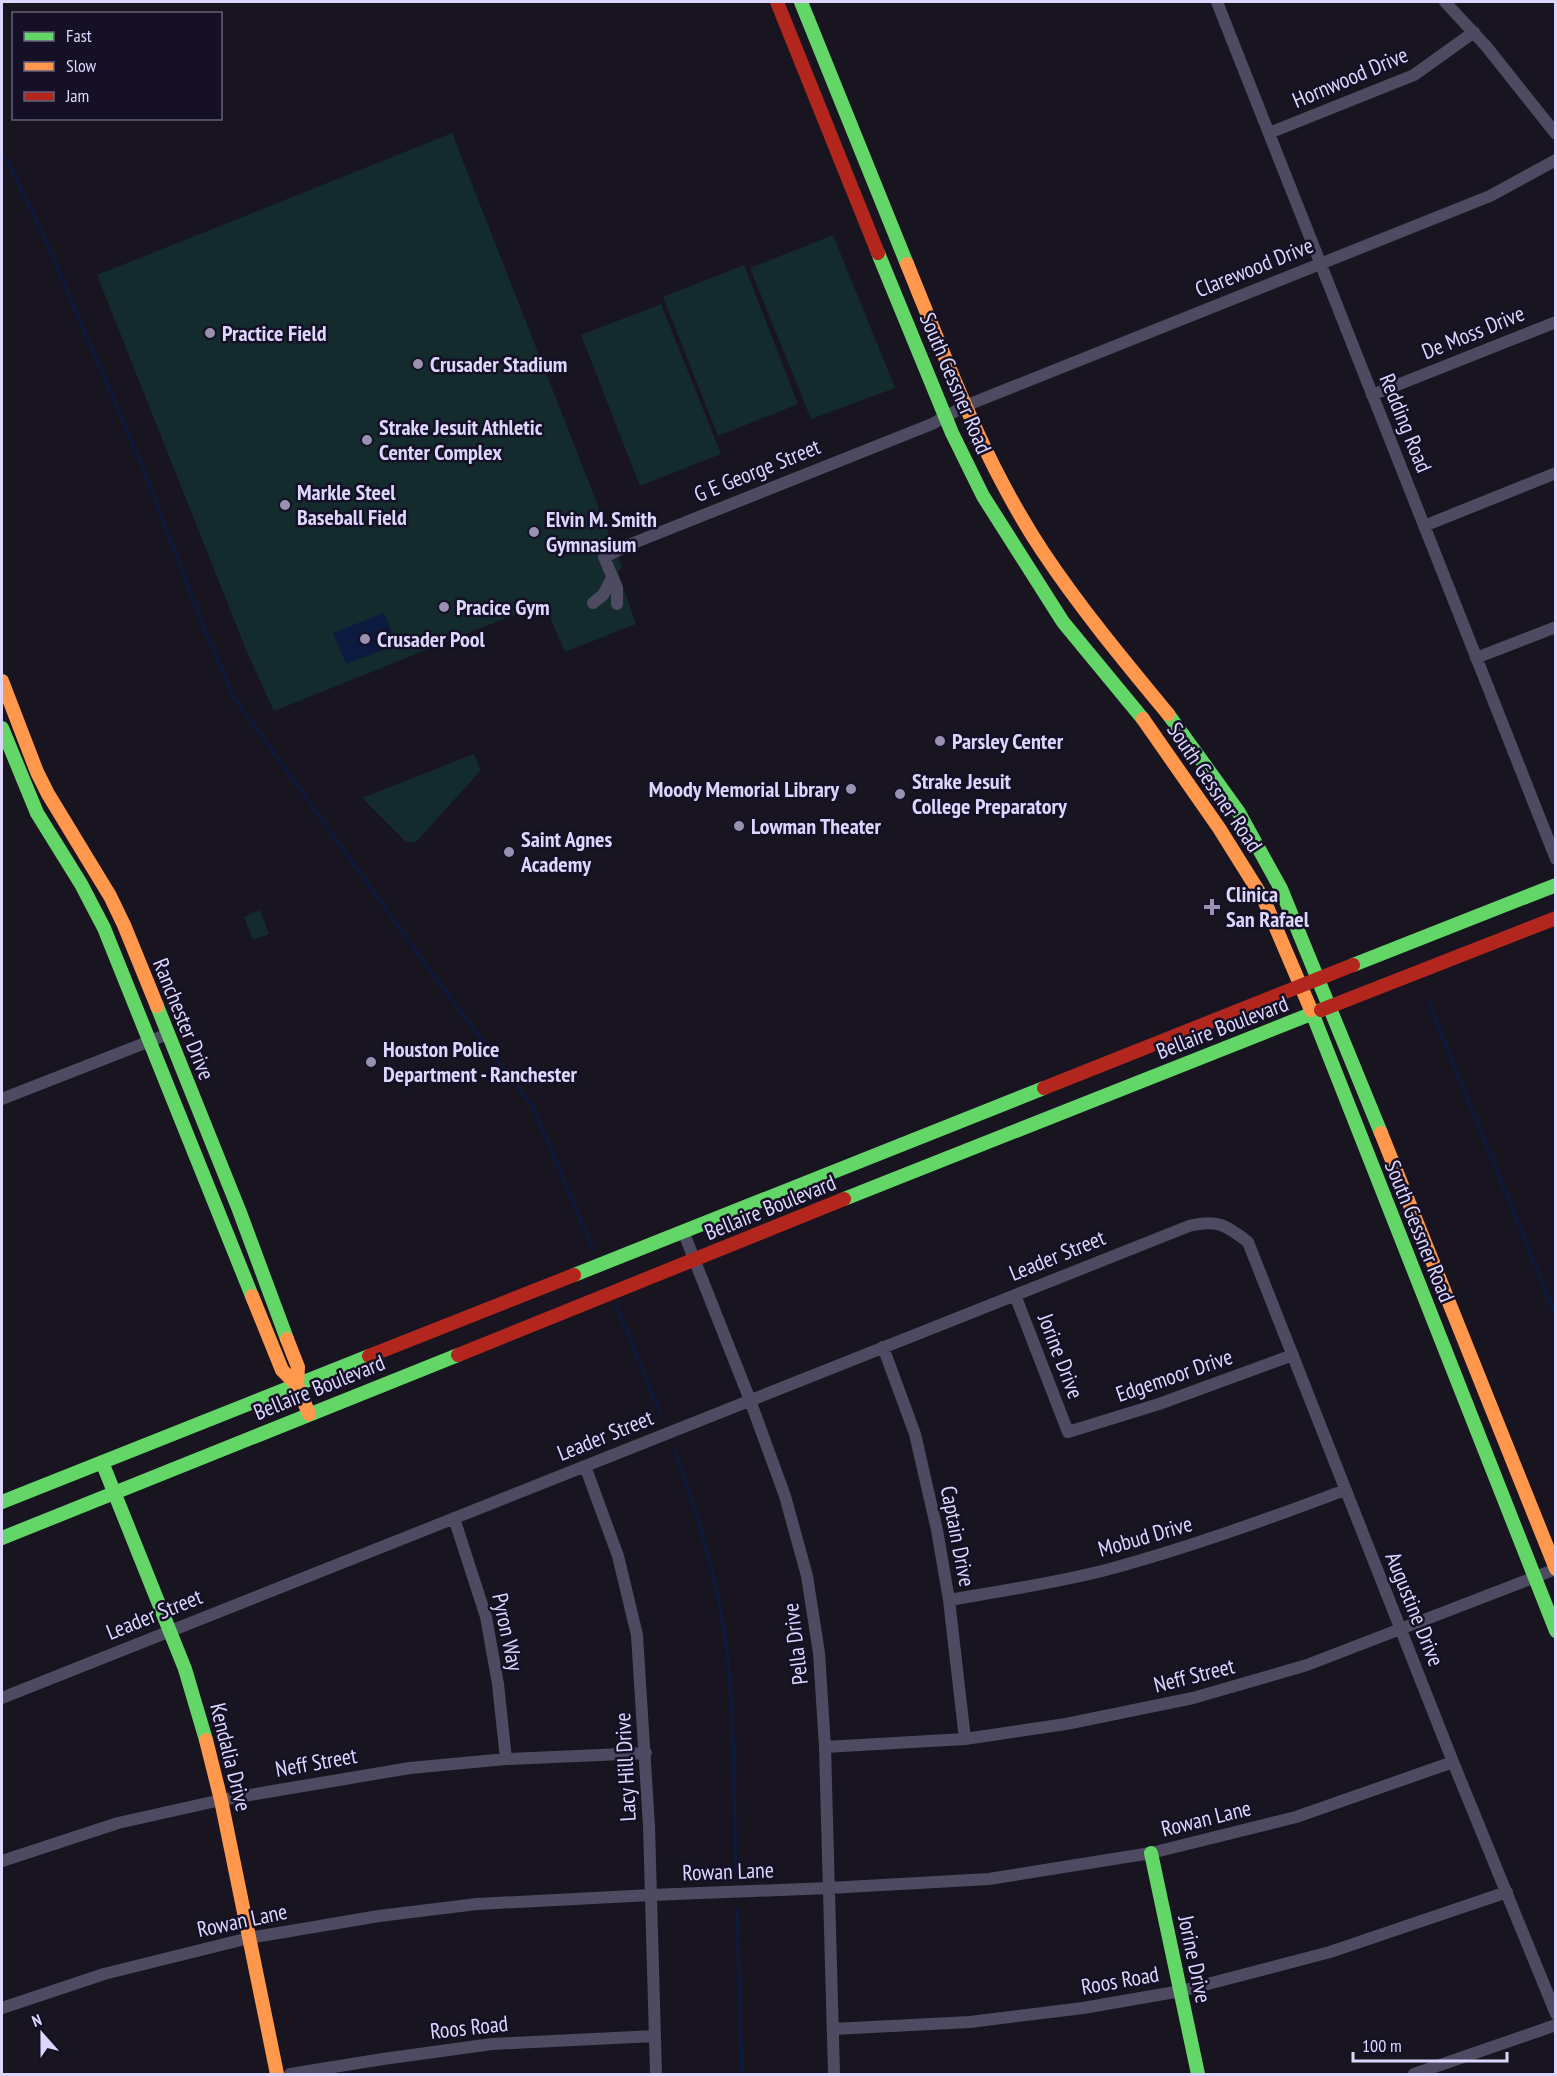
<svg xmlns="http://www.w3.org/2000/svg" width="1557" height="2076" font-family="'PT Sans Narrow',sans-serif">
<style>
.green{fill:#142b2d}
.water{fill:#0d1a3f}
.lines{fill:none;stroke-linecap:round;stroke-linejoin:round}
.stream{stroke:#0d1a3f;stroke-width:3}
.street{stroke:#4d4a61;stroke-width:12}
.fast{stroke:#63d668;stroke-width:14}
.slow{stroke:#ff974d;stroke-width:14}
.jam{stroke:#b3261e;stroke-width:14}
.poi-dot{fill:#9892b0;stroke:#151025;stroke-width:2}
.labels{text-anchor:middle;stroke-width:5;stroke-linejoin:round;paint-order:stroke}
.street-label{font-size:22px;fill:#ddd6fe;stroke:#151025}
.poi-label{font-size:22px;font-weight:bold;fill:#ddd6fe;stroke:#151025;text-anchor:start}
</style>
<rect width="100%" height="100%" fill="#181520"/>
<path class="green" d="M452 133 622 567 618 572 636 624 565 652 544 603 274 711 247 652 97 275Z
M833 235 895 388 811 419 750 268Z
M744 265 798 404 718 436 663 297Z
M661 304 721 454 640 486 581 335Z
M474 754 481 770 416 842H406L362 798Z
M260 910 269 934 253 940 244 917Z"/>
<path class="water" d="M384 613 397 645 346 664 333 633Z"/>
<g class="lines">
<path class="stream" d="M2 153 9 164 42 232 142 465 205 631 234 697 443 988 533 1107 593 1249
M1429 1003 1556 1317
M616 1305 660 1413
M675 1451C699 1518 720 1587 728 1659 735 1730 734 1803 736 1874
M737 1909 742 2074"/>
<path class="street" d="M1217 2 1556 859
M1445 2 1486 46 1556 134
M1269 133 1414 75 1474 32
M1372 395 1556 322
M1424 526 1556 473
M593 603 603 595 612 578
M617 604V588L604 557 631 544 932 424 965 406 1490 196 1556 160
M1476 658 1556 627
M2 1099 168 1034
M683 1231 750 1400 785 1496 807 1576 819 1653 825 1747 834 2074
M1015 1295 1068 1432 1159 1404 1293 1355
M883 1347 915 1434 937 1530 949 1600 965 1739
M585 1466 618 1556 637 1635 649 1826 656 2074
M454 1518 486 1617 498 1684 506 1759
M949 1600C1002 1591 1055 1583 1106 1570 1188 1548 1266 1520 1345 1490
M2 1698 1189 1226C1217 1219 1226 1225 1248 1242L1453 1762 1556 2014
M825 1747 965 1739 1066 1724 1193 1698 1307 1665 1556 1569
M2 1861 118 1823 221 1800 279 1790 410 1768 506 1759 646 1753
M2 2008 104 1974 249 1938 379 1916 477 1904 651 1895 829 1888 989 1879 1151 1853 1296 1817 1453 1762
M833 2029 970 2022 1083 2008 1181 1991 1330 1952 1507 1892
M290 2074 383 2059 492 2044 655 2036
M1414 2074 1556 2025"/>
<path class="fast" d="M801 2 907 264
M878 253 952 433 983 496 1063 622 1143 719
M1168 714 1238 811 1281 889 1381 1133
M2 728 37 813 81 884 104 928 252 1296
M1353 965 1556 885
M157 1006 239 1210 287 1339
M1311 1010 1556 1631
M844 1199 1321 1010
M574 1275 1044 1088
M102 1462 185 1669 206 1740
M2 1502 369 1356
M2 1538 458 1355
M1151 1853 1198 2074"/>
<path class="slow" d="M907 264C947 362 984 463 1043 552 1081 609 1125 662 1168 714
M2 681 37 772 48 794 110 896 124 925 157 1006
M1143 719 1219 828 1264 900 1311 1010
M1381 1133 1556 1569
M252 1296 282 1370 297 1385
M287 1339 298 1367 297 1385 309 1414
M206 1740 221 1800 277 2074"/>
<path class="jam" d="M777 2 878 253
M1321 1010 1556 918
M1044 1088 1353 965
M458 1355 844 1199
M369 1356 574 1275"/>
</g>
<g class="poi-dot">
<circle cx="210" cy="333" r="6"/>
<circle cx="418" cy="364" r="6"/>
<circle cx="367" cy="440" r="6"/>
<circle cx="285" cy="505" r="6"/>
<circle cx="534" cy="532" r="6"/>
<circle cx="444" cy="607" r="6"/>
<circle cx="365" cy="639" r="6"/>
<circle cx="940" cy="741" r="6"/>
<circle cx="851" cy="789" r="6"/>
<circle cx="900" cy="794" r="6"/>
<circle cx="739" cy="826" r="6"/>
<circle cx="509" cy="852" r="6"/>
<path d="M1209 898h6v6h6v6h-6v6h-6v-6h-6v-6h6z"/>
<circle cx="371" cy="1062" r="6"/>
</g>
<g class="labels">
<g class="street-label">
<text transform="translate(1350 77) rotate(-23)" y="8">Hornwood Drive</text>
<text transform="translate(1254 267) rotate(-22)" y="8">Clarewood Drive</text>
<text transform="translate(1473 332) rotate(-22)" y="8">De Moss Drive</text>
<text transform="translate(956 383) rotate(67)" y="8">South Gessner Road</text>
<text transform="translate(1406 423) rotate(68)" y="8">Redding Road</text>
<text transform="translate(757 470) rotate(-22)" y="8">G E George Street</text>
<text transform="translate(1215 787) rotate(56)" y="8">South Gessner Road</text>
<text transform="translate(184 1019) rotate(68)" y="8">Ranchester Drive</text>
<text transform="translate(1222 1027) rotate(-21)" y="8">Bellaire Boulevard</text>
<text transform="translate(770 1207) rotate(-22)" y="8">Bellaire Boulevard</text>
<text transform="translate(1420 1231) rotate(68)" y="8">South Gessner Road</text>
<text transform="translate(1057 1255) rotate(-22)" y="8">Leader Street</text>
<text transform="translate(1061 1356) rotate(69)" y="8">Jorine Drive</text>
<text transform="translate(1174 1375) rotate(-19)" y="8">Edgemoor Drive</text>
<text transform="translate(319 1387) rotate(-22)" y="8">Bellaire Boulevard</text>
<text transform="translate(605 1435) rotate(-22)" y="8">Leader Street</text>
<text transform="translate(958 1536) rotate(79)" y="8">Captain Drive</text>
<text transform="translate(1145 1536) rotate(-16)" y="8">Mobud Drive</text>
<text transform="translate(1415 1609) rotate(68)" y="8">Augustine Drive</text>
<text transform="translate(154 1614) rotate(-22)" y="8">Leader Street</text>
<text transform="translate(508 1632) rotate(78)" y="8">Pyron Way</text>
<text transform="translate(795 1644) rotate(-97)" y="8">Pella Drive</text>
<text transform="translate(1194 1675) rotate(-14)" y="8">Neff Street</text>
<text transform="translate(231 1757) rotate(76)" y="8">Kendalia Drive</text>
<text transform="translate(316 1762) rotate(-10)" y="8">Neff Street</text>
<text transform="translate(625 1767) rotate(-93)" y="8">Lacy Hill Drive</text>
<text transform="translate(1206 1818) rotate(-14)" y="8">Rowan Lane</text>
<text transform="translate(728 1871) rotate(-2)" y="8">Rowan Lane</text>
<text transform="translate(242 1920) rotate(-12)" y="8">Rowan Lane</text>
<text transform="translate(1195 1959) rotate(78)" y="8">Jorine Drive</text>
<text transform="translate(1120 1980) rotate(-10)" y="8">Roos Road</text>
<text transform="translate(469 2027) rotate(-6)" y="8">Roos Road</text>
</g>
<g class="poi-label">
<text x="222" y="341">Practice Field</text>
<text x="430" y="372">Crusader Stadium</text>
<text x="379" y="435">Strake Jesuit Athletic<tspan x="379" dy="25">Center Complex</tspan></text>
<text x="297" y="500">Markle Steel<tspan x="297" dy="25">Baseball Field</tspan></text>
<text x="546" y="527">Elvin M. Smith<tspan x="546" dy="25">Gymnasium</tspan></text>
<text x="456" y="615">Pracice Gym</text>
<text x="377" y="647">Crusader Pool</text>
<text x="952" y="749">Parsley Center</text>
<text x="912" y="789">Strake Jesuit<tspan x="912" dy="25">College Preparatory</tspan></text>
<text x="839" y="797" text-anchor="end">Moody Memorial Library</text>
<text x="751" y="834">Lowman Theater</text>
<text x="521" y="847">Saint Agnes<tspan x="521" dy="25">Academy</tspan></text>
<text x="1226" y="902">Clinica<tspan x="1226" dy="25">San Rafael</tspan></text>
<text x="383" y="1057">Houston Police<tspan x="383" dy="25">Department - Ranchester</tspan></text>
</g>
</g>
<rect width="1557" height="2076" fill="none" stroke="#ddd6fe" stroke-width="6"/>
<rect x="12" y="12" width="210" height="108" fill="#151025" stroke="#655f7c" stroke-width="1.5"/>
<rect x="24" y="32" width="30" height="9" fill="#63d668" stroke="#655f7c" stroke-width="1.5"/>
<text x="66" y="42" font-size="18" fill="#ddd6fe">Fast</text>
<rect x="24" y="62" width="30" height="9" fill="#ff974d" stroke="#655f7c" stroke-width="1.5"/>
<text x="66" y="72" font-size="18" fill="#ddd6fe">Slow</text>
<rect x="24" y="92" width="30" height="9" fill="#b3261e" stroke="#655f7c" stroke-width="1.5"/>
<text x="66" y="102" font-size="18" fill="#ddd6fe">Jam</text>
<g transform="translate(42 2034) rotate(339)" stroke="#151025" stroke-width="4.5" paint-order="stroke">
<path d="M0-4.5L10 22L0 15L-10 22Z" fill="#ddd6fe"/>
<text y="-9" font-size="16" font-weight="bold" text-anchor="middle" fill="#ddd6fe">N</text>
</g>
<path d="M1353 2052v9h154v-9" fill="none" stroke="#ddd6fe" stroke-width="3"/>
<text x="1362" y="2052" font-size="18" fill="#ddd6fe" stroke="#151025" stroke-width="4.5" paint-order="stroke">100 m</text>
</svg>
